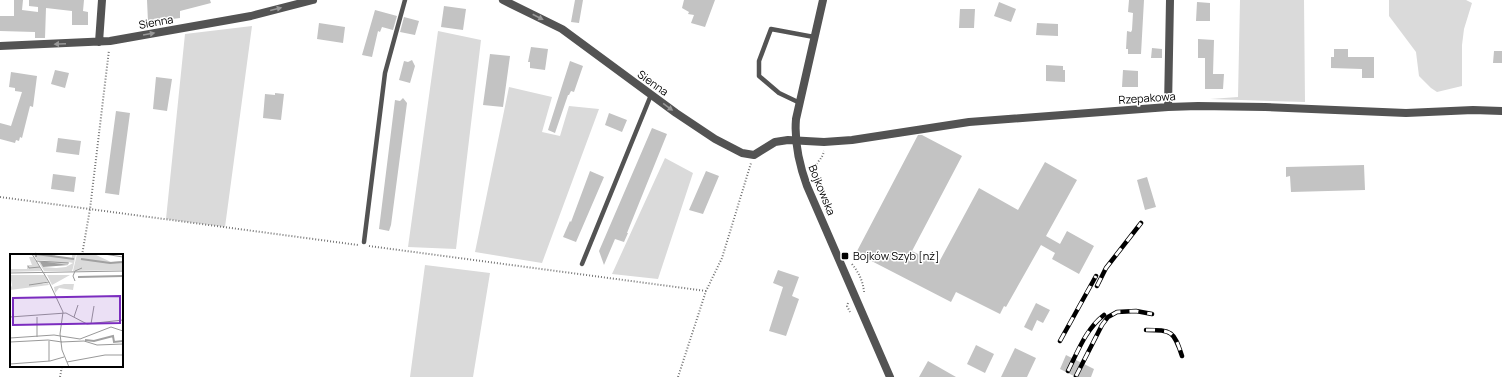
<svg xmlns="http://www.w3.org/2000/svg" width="1502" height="377" font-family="Manrope,sans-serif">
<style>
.green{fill:#dadada}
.building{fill:#c3c3c3}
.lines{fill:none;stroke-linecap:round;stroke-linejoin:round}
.path{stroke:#757575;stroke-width:2;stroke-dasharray:1 2;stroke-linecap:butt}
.service{stroke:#535353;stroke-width:4.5}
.minor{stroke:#535353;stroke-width:8}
.tertiary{stroke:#535353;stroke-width:8}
.rail-casing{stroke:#000;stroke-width:4.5}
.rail{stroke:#fff;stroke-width:3;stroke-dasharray:9;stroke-linecap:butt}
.oneway{fill:#989898}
.poi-dot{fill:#000;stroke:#fff;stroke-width:1.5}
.labels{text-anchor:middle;stroke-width:3;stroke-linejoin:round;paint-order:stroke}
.street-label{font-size:11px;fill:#000;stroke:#fff}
.poi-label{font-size:11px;fill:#000;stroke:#fff;text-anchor:start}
.inset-river{fill:none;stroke:#a1a1a1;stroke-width:2}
.inset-road{fill:none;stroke:#999;stroke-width:1}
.view{fill:#7b2cbf;fill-opacity:0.15;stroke:#7b2cbf;stroke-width:2}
.inset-edge{fill:none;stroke:#000;stroke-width:2}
</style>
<rect width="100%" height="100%" fill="#fff"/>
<path class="green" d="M1240 0H1304L1305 102 1210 99 1238 97Z
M1389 0H1466L1472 3 1464 29 1462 45V86L1437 92 1431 88 1419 76 1416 52 1389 16Z
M252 26 225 227 166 219 185 34Z
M438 31 481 40 456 249 408 247Z
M509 87 552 97 542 132 560 136 569 106 599 109 542 263 475 252Z
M665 158 693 173 658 279 612 274Z
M425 265 490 273 473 377H410Z"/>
<path class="building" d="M14 0H23L22 10 38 12V7L29 6V0H84L83 11 88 12V25H72V11L46 8 45 38H35V32L0 31V16H14Z
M147 0H210L211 3 180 11V18L148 22Z
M575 0H583L579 23 571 22Z
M684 0H715L705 27 691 23 694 15 688 14 689 12 682 8Z
M1129 0H1144L1141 54H1128V49H1126L1127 31 1131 32 1132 30 1133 13 1128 12Z
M999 2 1016 9 1011 22 994 16Z
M1197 2 1210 3V21H1196Z
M444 6 466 9 463 30 441 27Z
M960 9H975L974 28H959Z
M375 10 397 16 393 30 382 27 380 32 378 31 372 57 362 55Z
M404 17 419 21 415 35 400 32Z
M319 23 345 27 343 43 317 39Z
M1037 23 1058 24V36L1036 35Z
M1198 39 1214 40 1213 74H1224L1223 89H1205V58H1198Z
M531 47 548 49 545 70 530 68V62H528Z
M1152 48 1162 49V58H1151Z
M1334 49H1348V57H1374V78H1362V69L1331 68V57H1334Z
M1494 51H1502V63H1493Z
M490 54 510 56 503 107 483 105Z
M412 60 415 66 410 83 399 80 404 61 408 62Z
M570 61 583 66 574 92 571 91 569 95H568L555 133 548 130Z
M1046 65 1063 66V70H1065V82L1046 81Z
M55 70 69 73 65 88 51 84Z
M1123 70 1138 71V87H1122Z
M11 72 37 76 33 107 30 106 22 138 20 137 19 141 16 140 15 143 0 139V123L11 126 22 92 15 91V88L9 87Z
M156 77 172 79 167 111 153 109Z
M275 93 284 94 281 120 263 118 265 94 275 95Z
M403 98 407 103 391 225 389 231 379 229 395 100 400 101Z
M116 111 130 113 119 195 105 193Z
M609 113 627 120 622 132 605 125Z
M652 128 667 134 627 233H628L624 242 615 239 604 265 599 251Z
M918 135H922L962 156 912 251 938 264 979 188 1018 210 1045 162 1077 180 1046 236 1060 244 1067 231 1094 246 1079 274 1052 259 1055 253 1041 245 1006 307 1004 306 1000 314 956 292 951 302 856 253Z
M58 138 81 141 79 155 56 152Z
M1364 165 1365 190 1291 192 1290 176 1286 177V167Z
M590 171 604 177 576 242 563 237 570 221 571 222Z
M706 171 719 176 703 214 689 210Z
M53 174 76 177 74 192 51 189Z
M1147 177 1156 207 1145 210 1137 180Z
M778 270 799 277 792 296 799 299 786 336 769 331 783 287 773 283Z
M1036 303 1050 310 1043 323 1037 320 1032 331 1024 327Z
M976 345 994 354 985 373 967 364Z
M1015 348 1036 358 1027 377H1001Z
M1066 355 1094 369 1091 377H1076L1060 369Z
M928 361 956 377H919Z"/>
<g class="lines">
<path class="path" d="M818 187C815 178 811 171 818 162 821 158 823 156 824 151
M0 197 358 245
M369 246 706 291
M82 255 90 209 109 50
M852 264C859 273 863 281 864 292
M848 303 847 306 850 312
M60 377 62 366
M678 377 706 291 722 258 751 163"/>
<path class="service" d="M800 103 779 93 759 76V61L771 29 814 37
M364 242 385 73 405 0
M582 264 651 95"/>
<path class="minor" d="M503 0 562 29 676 113 715 139 742 153 754 155 775 142 788 140 824 142 852 140 969 122 1168 107 1198 106 1265 107 1406 113 1473 110 1502 111
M99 42 102 0
M0 46 110 41 251 16 313 0
M1168 107 1170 0"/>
<path class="tertiary" d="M823 0 796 119C794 143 799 164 807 186L890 377"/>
<defs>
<path id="rail" d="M1097 286 1106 268 1141 223
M1146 330C1172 330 1174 331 1182 356
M1060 341 1096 276
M1068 371C1078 351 1086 329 1104 315
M1076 376 1102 325 1108 317 1117 312 1136 311 1152 314"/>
</defs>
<use href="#rail" class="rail-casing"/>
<use href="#rail" class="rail"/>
</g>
<defs><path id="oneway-solid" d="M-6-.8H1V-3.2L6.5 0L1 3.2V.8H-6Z"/></defs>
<g class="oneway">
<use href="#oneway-solid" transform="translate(276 9) rotate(-14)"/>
<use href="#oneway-solid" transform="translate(538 17) rotate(27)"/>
<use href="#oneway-solid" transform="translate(149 34) rotate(-10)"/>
<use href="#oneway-solid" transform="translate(60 44) rotate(178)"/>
<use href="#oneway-solid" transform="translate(668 107) rotate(36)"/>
</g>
<rect class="poi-dot" x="841" y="252" width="8" height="8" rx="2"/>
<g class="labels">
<g class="street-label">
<text transform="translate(156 22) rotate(-10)" y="4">Sienna</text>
<text transform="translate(653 83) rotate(36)" y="4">Sienna</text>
<text transform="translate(1147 98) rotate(-4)" y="4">Rzepakowa</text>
<text transform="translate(822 190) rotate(68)" y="4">Bojkowska</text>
</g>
<g class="poi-label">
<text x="853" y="260">Bojków Szyb [nż]</text>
</g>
</g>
<g transform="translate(10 254)">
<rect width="113" height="113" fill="#fff"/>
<path d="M23 0 45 1 46 3 62 5V0H66L63 14 62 17H34L28 7H40L27 6ZM30 8 58 11V8L63 9 56 13 46 14 33 13ZM67 0H84L101 8 113 7V16L63 17ZM19 3H23L32 17 0 18V15H17V11H22ZM0 21H35L38 27 31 30 38 29 39 31 0 36 2 31ZM37 21H60L42 31ZM54 30H64L63 36 49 34 45 39 44 33Z" fill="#dadada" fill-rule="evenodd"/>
<path d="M30 8H37L59 11 33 13Z" fill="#a1a1a1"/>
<path class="inset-river" d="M26 3V0L64 5M71 5 100 9 113 8M68 23 113 22M75 86 84 87 103 82 104 88 113 87"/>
<path class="inset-road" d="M22 0 39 28 53 58 50 80 52 96 59 113M94 0 113 3M26 7 59 9M18 12 19 14 30 13M0 19 113 17M65 27 63 22 65 17 72 14M19 31 39 28M0 63 56 59 77 70 113 66M27 63V83M64 63 68 51M81 70 84 52M0 84 44 81 70 85 101 73 113 77M0 88 38 86 52 88M51 88 74 87 87 91 113 90M39 107V87M57 108 95 101H113M0 110 40 107 54 103"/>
<path class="view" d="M110 42V69L3 71V44Z"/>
<rect width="113" height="113" class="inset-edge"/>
</g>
</svg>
